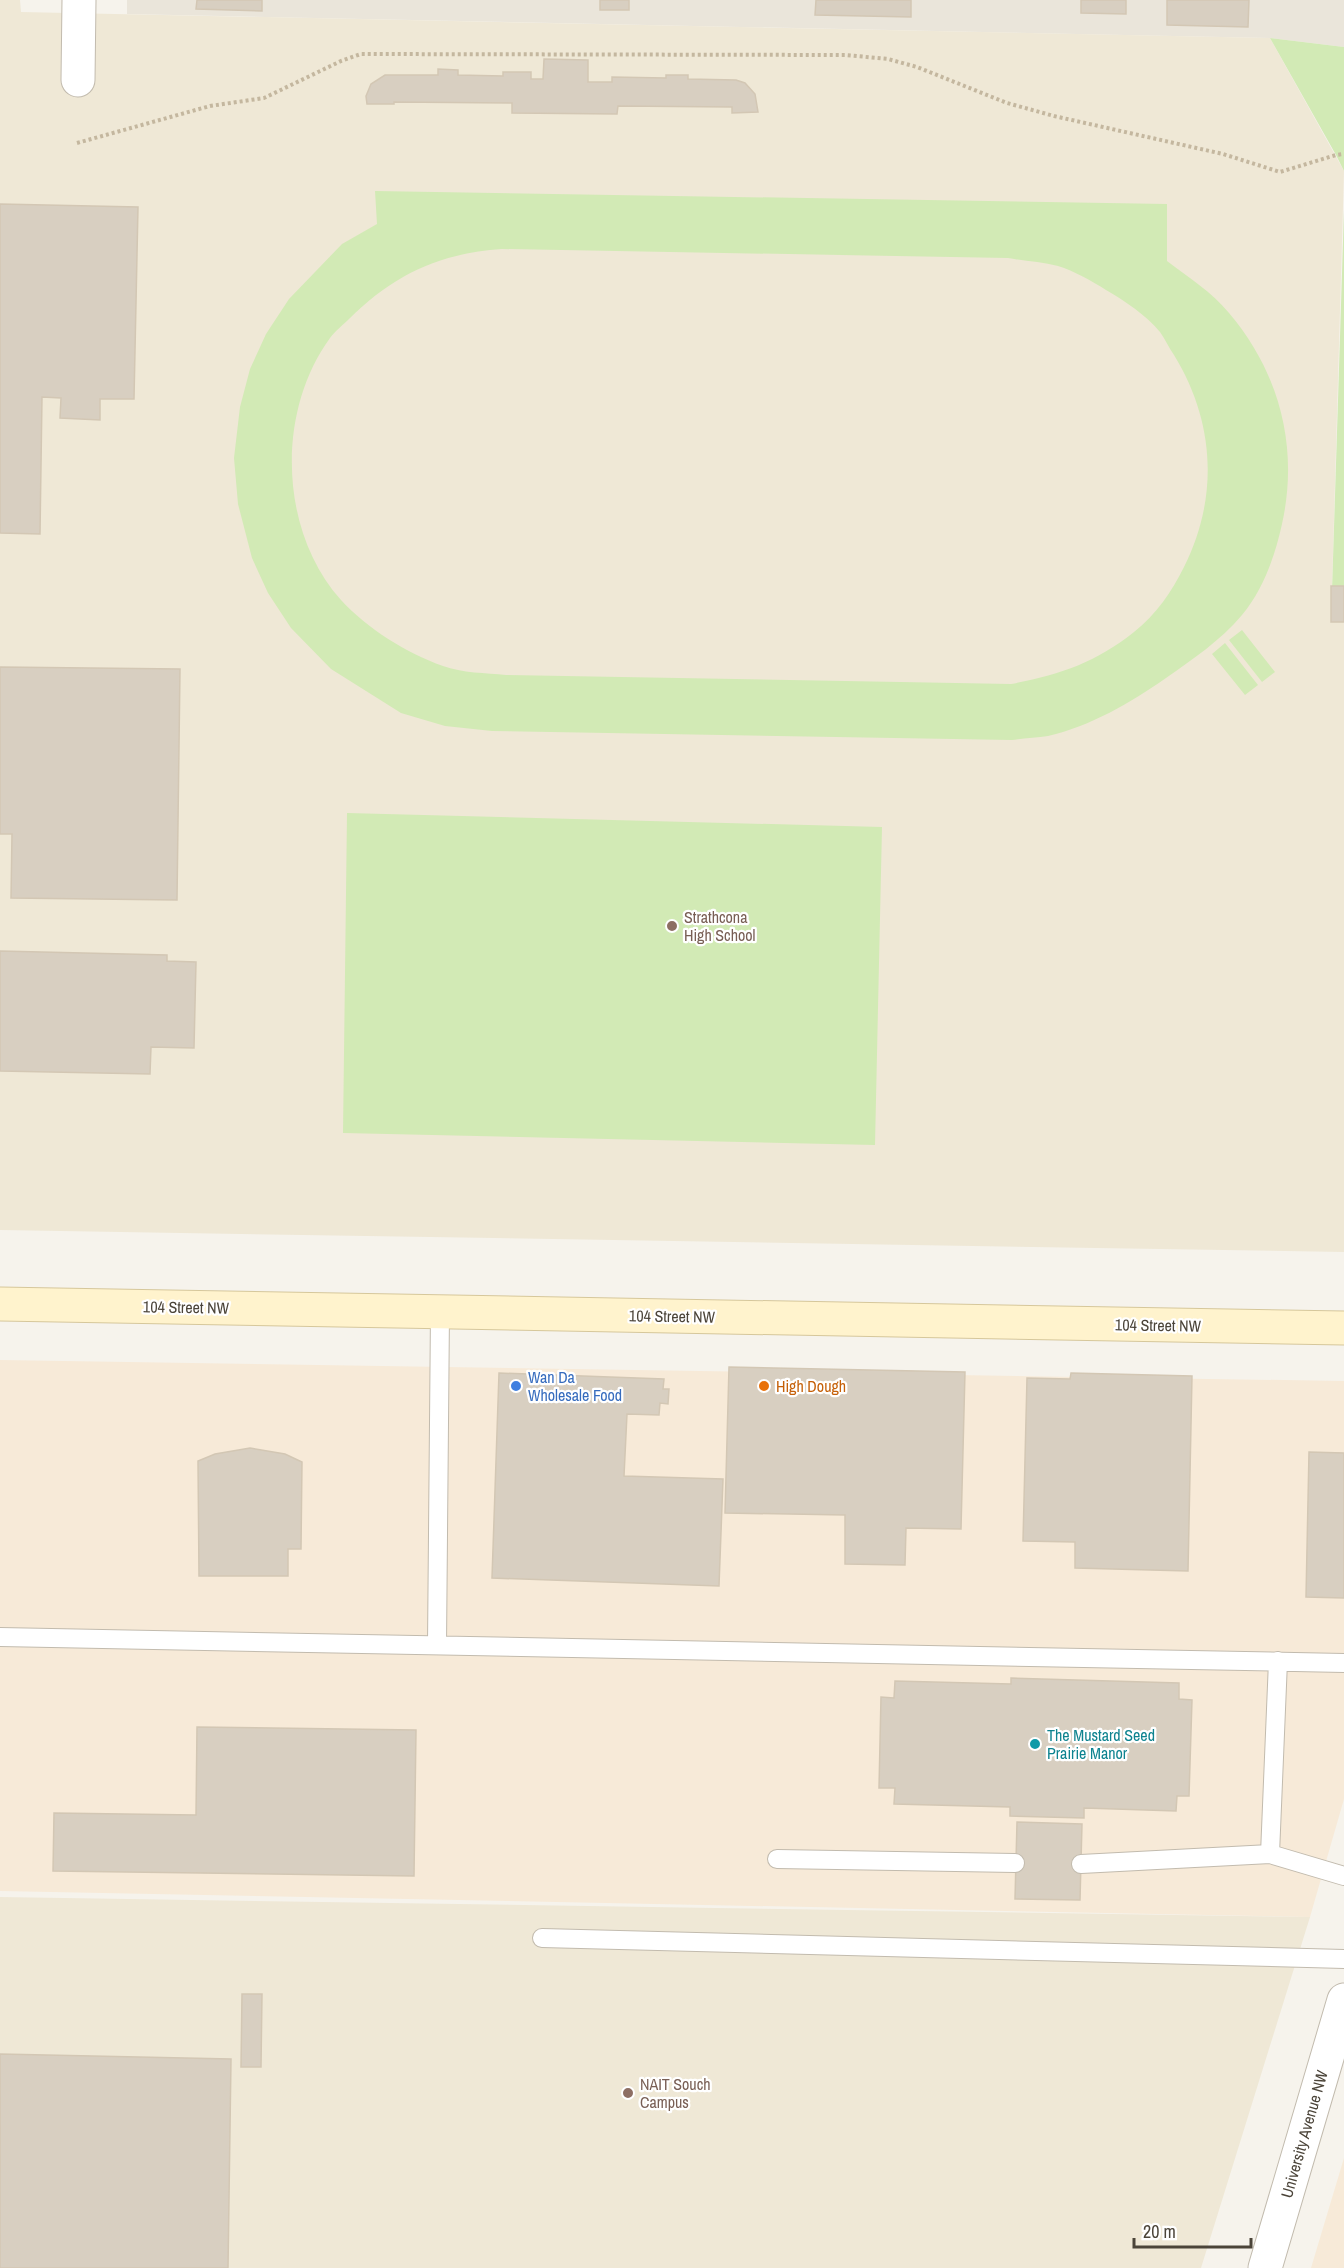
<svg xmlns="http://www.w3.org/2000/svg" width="1344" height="2268" font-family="'Archivo Narrow',sans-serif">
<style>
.residential{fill:#eae5da}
.commercial{fill:#f7ead8}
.education{fill:#efe8d6}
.green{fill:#d2eab5;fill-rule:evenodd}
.building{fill:#d8cfc1;stroke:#d3c7b4;stroke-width:1.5}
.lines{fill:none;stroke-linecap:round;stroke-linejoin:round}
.service-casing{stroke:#c2bbae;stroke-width:20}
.minor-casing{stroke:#c2bbae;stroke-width:35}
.tertiary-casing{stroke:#c2bbae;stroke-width:35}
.secondary-casing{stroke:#d6c79b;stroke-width:35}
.path{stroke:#c4b79f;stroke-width:4;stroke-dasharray:3 3;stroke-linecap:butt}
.service{stroke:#fff;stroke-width:18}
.minor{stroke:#fff;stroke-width:33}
.tertiary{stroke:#fff;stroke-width:33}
.secondary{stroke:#fff3cd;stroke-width:33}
.education-dot{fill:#8d6e63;stroke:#fff;stroke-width:2}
.shop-dot{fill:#3f7fe0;stroke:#fff;stroke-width:2}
.food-dot{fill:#e8710a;stroke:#fff;stroke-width:2}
.culture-dot{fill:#0f9aa8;stroke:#fff;stroke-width:2}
.labels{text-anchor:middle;stroke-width:4.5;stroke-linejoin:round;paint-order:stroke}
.education-label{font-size:16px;fill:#785e54;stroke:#fff;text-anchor:start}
.street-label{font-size:16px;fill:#4b4439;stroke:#fff}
.shop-label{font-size:16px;fill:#366cbe;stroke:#fff;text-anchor:start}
.food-label{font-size:16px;fill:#c56008;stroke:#fff;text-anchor:start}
.culture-label{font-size:16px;fill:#0d838f;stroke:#fff;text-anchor:start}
</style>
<rect width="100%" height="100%" fill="#f6f3ec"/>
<path class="residential" d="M127 0H1344V47L1270 38 127 14Z"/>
<path class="commercial" d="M0 1360 1344 1381V1799L1310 1917 0 1891Z
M1344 2158V2268H1311Z"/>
<path class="education" d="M0 0H20L21 12 1270 38 1344 171 1331 622H1344V1252L0 1230Z
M0 1897 1310 1917 1201 2268H0Z"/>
<path class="green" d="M1270 38 1344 47V171L1336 155Z
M375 191 1167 204V261C1188 277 1212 292 1229 313 1280 373 1299 448 1282 524 1275 556 1263 590 1242 615 1220 641 1193 659 1166 678 1130 703 1091 726 1048 736 1037 738 1024 738 1012 740L492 731 445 726 401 713 331 669 291 628 268 593 252 558 238 504 234 458 240 407 250 369 266 334 289 299 342 244 377 224ZM502 249 1008 258C1024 261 1042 262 1058 266 1074 271 1092 281 1106 290 1125 301 1146 315 1160 332 1165 339 1169 348 1174 355 1215 422 1219 497 1184 567 1172 591 1156 615 1134 632 1095 663 1059 675 1011 684L506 675C486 673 462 673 443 666 406 653 368 629 341 600 279 531 276 412 330 338 335 331 343 325 349 319 393 275 440 253 502 249Z
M1344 210V622H1331Z
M1242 630 1275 672 1262 682 1229 640Z
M1225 643 1258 685 1245 695 1212 654Z
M347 813 882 827 875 1145 343 1133Z"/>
<path class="building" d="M197 0H262V11L196 9Z
M600 0H629V10H600Z
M816 0H911V17L815 15Z
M1081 0H1126V14L1081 13Z
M1167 0H1249L1248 27 1167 25Z
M544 59 588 60V82H612V77L666 78V75H688V79L736 80 745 83 755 94 758 112 732 113V107L618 106 617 114 512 113V103L394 102V104H367L366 96 371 84 385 75H438V69L458 70V75L503 76V72H531V79H543Z
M0 204 138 207 134 399H100V420L60 418 61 398 42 397 40 534 0 533Z
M1331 586H1344V622H1331Z
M0 667 180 669 177 900 11 898 12 834H0Z
M0 951 167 955V961L196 962 194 1048 151 1047 150 1074 0 1071Z
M729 1367 965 1372 961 1529 906 1528 905 1565 845 1564V1515L725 1513Z
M499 1373 664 1379 663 1389H669L668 1404 660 1403 659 1415 627 1414 624 1476 723 1479 719 1586 492 1578Z
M1071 1373 1192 1376 1188 1571 1075 1568V1542L1023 1541 1027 1378 1070 1379Z
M250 1448 285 1454 302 1462 301 1549H288V1576H199L198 1461 215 1454Z
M1309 1452 1344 1453V1598L1306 1597Z
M1011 1678 1179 1683V1699L1192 1700 1189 1796H1177L1176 1811 1084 1808V1818L1010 1816V1807L894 1804 895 1788H879L881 1697 894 1698 895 1681 1011 1684Z
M197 1727 416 1730 414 1876 53 1871 54 1813 196 1815Z
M1017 1822 1082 1824 1080 1900 1015 1899Z
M242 1994H262L261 2067H241Z
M0 2054 231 2059 228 2268H0Z"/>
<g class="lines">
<defs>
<path id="service" d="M0 1637 1344 1663
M437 1645 440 1312
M1270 1854 1278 1661
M777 1859 1015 1863
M1081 1864 1270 1854 1344 1876
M542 1938 1344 1959"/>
<path id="minor" d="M78 80 79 0"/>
<path id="tertiary" d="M1265 2268 1344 2000"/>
<path id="secondary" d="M0 1304 1344 1328"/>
</defs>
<use href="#service" class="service-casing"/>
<use href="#minor" class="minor-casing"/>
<use href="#tertiary" class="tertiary-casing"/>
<use href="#secondary" class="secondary-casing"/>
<path class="path" d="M77 143 210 106 264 98 341 61 361 54 846 55 888 59 917 67 1007 103 1054 116 1223 154 1280 172 1336 155 1344 154"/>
<use href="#service" class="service"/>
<use href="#minor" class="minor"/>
<use href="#tertiary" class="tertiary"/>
<use href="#secondary" class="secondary"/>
</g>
<g class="education-dot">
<circle cx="672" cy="926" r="6"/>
<circle cx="628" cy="2093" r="6"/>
</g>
<circle class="shop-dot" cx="516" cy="1386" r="6"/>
<circle class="food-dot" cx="764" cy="1386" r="6"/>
<circle class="culture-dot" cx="1035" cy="1744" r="6"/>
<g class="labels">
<g class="education-label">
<text x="684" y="923">Strathcona<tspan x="684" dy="18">High School</tspan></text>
<text x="640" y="2090">NAIT Souch<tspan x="640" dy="18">Campus</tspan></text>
</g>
<g class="street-label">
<text transform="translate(186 1307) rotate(1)" y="6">104 Street NW</text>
<text transform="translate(672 1316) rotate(1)" y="6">104 Street NW</text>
<text transform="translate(1158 1325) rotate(1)" y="6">104 Street NW</text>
<text transform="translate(1304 2134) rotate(-74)" y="6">University Avenue NW</text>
</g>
<g class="shop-label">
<text x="528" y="1383">Wan Da<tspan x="528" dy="18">Wholesale Food</tspan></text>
</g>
<g class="food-label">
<text x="776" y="1392">High Dough</text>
</g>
<g class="culture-label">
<text x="1047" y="1741">The Mustard Seed<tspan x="1047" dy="18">Prairie Manor</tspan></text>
</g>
</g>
<path d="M1134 2238v9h117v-9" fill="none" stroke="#4b4439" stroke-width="3"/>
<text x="1143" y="2238" font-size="18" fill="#4b4439" stroke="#ffffff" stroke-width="4.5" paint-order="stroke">20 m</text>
</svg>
